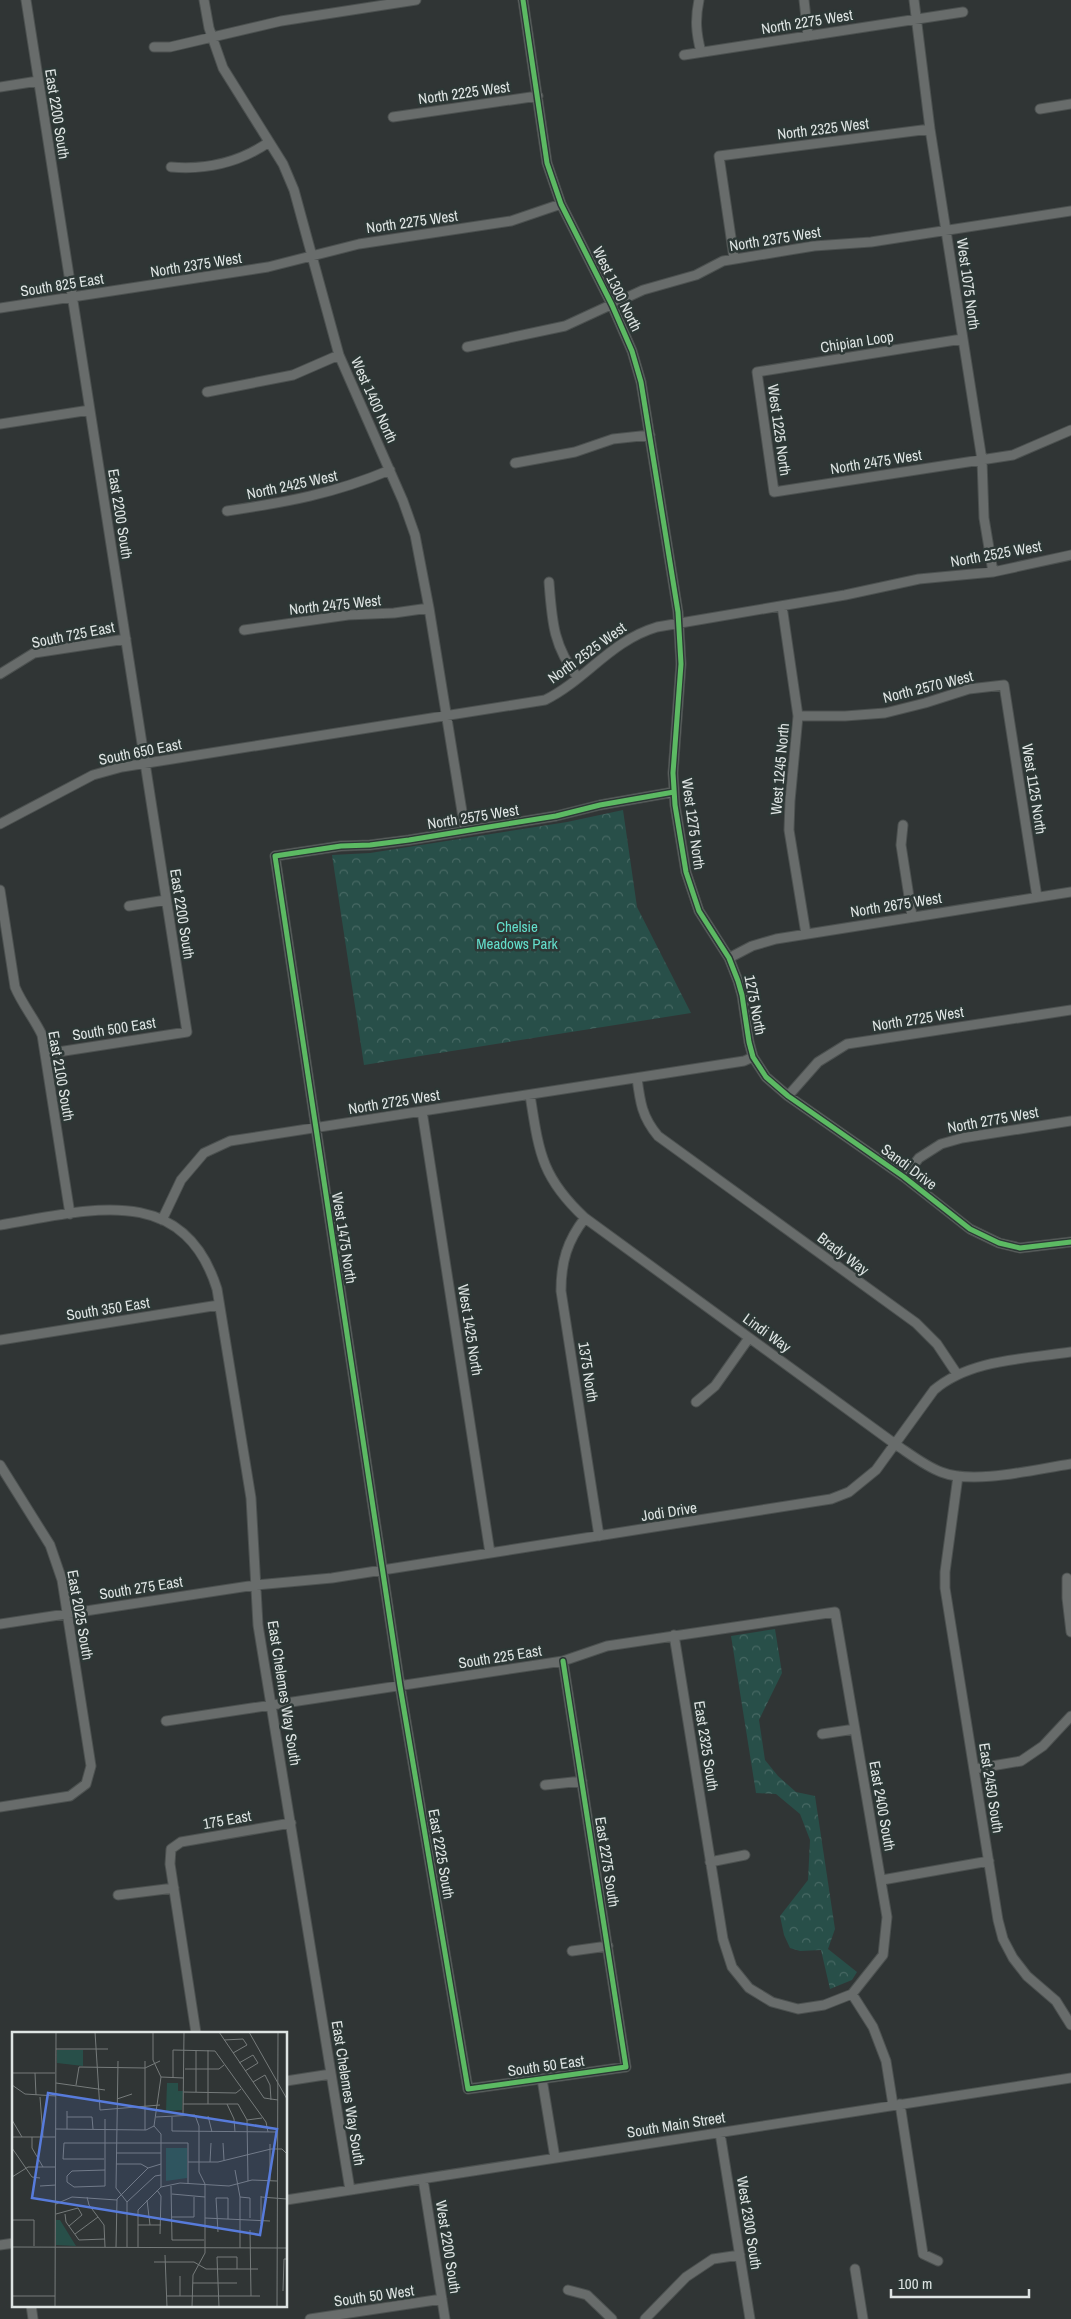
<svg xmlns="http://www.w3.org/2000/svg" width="1071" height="2319" font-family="'Archivo Narrow',sans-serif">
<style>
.park{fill:url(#park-crowns)}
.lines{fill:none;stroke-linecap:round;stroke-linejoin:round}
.minor-casing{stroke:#4c5150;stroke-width:11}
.minor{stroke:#686c6b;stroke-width:9}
.cycleway-casing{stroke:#2d3836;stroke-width:8}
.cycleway{stroke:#5cba63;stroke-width:5}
.labels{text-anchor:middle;stroke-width:5;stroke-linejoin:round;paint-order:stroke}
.street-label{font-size:15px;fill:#dee4e3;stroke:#2d3836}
.park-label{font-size:15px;fill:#63decb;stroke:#2d3836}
.inset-road{fill:none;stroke:#767b7b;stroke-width:1}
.view{fill:#577bdb;fill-opacity:0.15;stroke:#577bdb;stroke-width:2.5}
.inset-edge{fill:none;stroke:#dee4e3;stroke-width:2.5}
</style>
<defs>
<pattern id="park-crowns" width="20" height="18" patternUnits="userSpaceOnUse" patternTransform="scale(1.25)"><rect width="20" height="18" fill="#284f49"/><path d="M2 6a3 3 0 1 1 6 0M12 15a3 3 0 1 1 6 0" fill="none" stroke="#476863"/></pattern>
</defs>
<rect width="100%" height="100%" fill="#303535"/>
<path class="park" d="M623 810 637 907 691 1013 364 1065 332 855 370 853 567 822Z
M775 1629 782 1673 759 1720 765 1760 778 1776 796 1792 815 1796 835 1929 828 1949 857 1972 852 1980 830 1989 821 1950 800 1951 790 1948 784 1935 780 1916 808 1880 810 1840 800 1814 776 1794 756 1793 731 1636Z"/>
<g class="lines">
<defs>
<path id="minor" d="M26 0 187 1032 45 1054
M204 0 209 28 223 68 283 164 294 190 339 355 403 501 415 535 429 608 465 830
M523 0 547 163 561 204 612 305 632 351 641 382 678 612 681 664 673 773 675 805 686 872 699 911 729 958 738 981 742 995 749 1042 753 1057 766 1077 788 1096 904 1177 970 1229 999 1243 1020 1248 1071 1242
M699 0C695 19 696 33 701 52
M804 0 808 36
M914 0 930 129 982 460 984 518 993 572
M154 47H170L281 21 416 0
M684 55 963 12
M0 87 38 81
M1040 109 1071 104
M393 117 538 96
M171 167C207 170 239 163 269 142
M734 258 719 156 930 129
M0 308 268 267 359 244 511 221 561 204
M962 339 757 372 774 492 1013 455 1071 430
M467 347 565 326 643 290 696 275 723 261 814 246 871 242 1071 211
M207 392 293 375 339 355
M0 424 90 410
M515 463 575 452 613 439 650 435
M227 511C287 502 333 494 390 470
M549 582C552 621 553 646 578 678
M782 606 798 716 790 801 789 830 806 934
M244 630 348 615 394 613 429 608
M0 674 34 653 126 639
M798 716H845L885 713 925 703 969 689 1004 685 1037 897
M0 824 93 775 122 767 545 700C587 679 610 641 657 627L845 595 919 579 993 572 1071 555
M903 825 901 845 912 916
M0 890 15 987C22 1004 34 1018 42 1035L70 1214
M129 906 166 900
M729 958 752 946 776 939 1071 892
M637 1078C640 1102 642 1117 658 1136L916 1323 937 1344 957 1374
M530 1095C539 1152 541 1177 585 1218L895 1444C910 1454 925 1466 941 1472 974 1485 1036 1469 1071 1464
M788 1096 818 1062 847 1044 1071 1010
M422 1111 490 1553
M904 1177 919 1158 941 1144 962 1138 1071 1121
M585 1218C567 1241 561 1262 561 1291L599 1536
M162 1220 181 1180 204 1153 230 1141 744 1061 753 1057
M0 1225C86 1211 183 1180 217 1289L251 1498 258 1625 350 2190
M0 1340 219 1305
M696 1402 715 1386 749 1338
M0 1465 50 1545 62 1580 91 1766 86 1784 70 1796 0 1807
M958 1476 945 1572V1588L998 1920 1003 1939 1013 1958 1027 1976 1056 2001 1071 2025
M1067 1578V1598L1071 1632
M0 1624 256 1585 332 1578 831 1499 849 1492 876 1470 934 1390C970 1359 1026 1359 1071 1352
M563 1661 626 2067 468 2089 400 1686 275 856 341 846 370 845 409 840 556 816 600 805 674 792
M166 1721 563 1661 607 1646 835 1612 887 1917 883 1955 852 1994 824 2005 798 2009 772 2002 749 1988 732 1967 723 1939 674 1635
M822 1734 855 1729
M974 1769 1021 1761 1043 1746 1071 1716
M545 1785 582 1781
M710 1862 745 1855
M882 1880 989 1861
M118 1895 174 1888
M572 1951 608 1946
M852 1994 873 2027 886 2061 893 2105
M196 2033 170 1864 171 1849 181 1842 291 1823
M542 2079 555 2158
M286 2081 331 2074
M900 2104 923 2254 938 2261
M720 2133 750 2319
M423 2179 445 2319
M286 2200 1071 2078
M0 2245 14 2243
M855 2269 863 2319
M568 2290 587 2295 612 2319
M31 2305 33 2319
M310 2319 442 2299
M645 2319 686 2277 713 2259 740 2255"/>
</defs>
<use href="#minor" class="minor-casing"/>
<use href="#minor" class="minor"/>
<defs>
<path id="cycleway" d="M523 0 547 163 561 204 612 305 632 351 641 382 678 612 681 664 673 773 675 805 686 872 699 911 729 958 738 981 742 995 749 1042 753 1057 766 1077 788 1096 904 1177 970 1229 999 1243 1020 1248 1071 1242
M563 1661 626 2067 468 2089 400 1686 275 856 341 846 370 845 409 840 556 816 600 805 674 792"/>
</defs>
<use href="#cycleway" class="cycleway-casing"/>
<use href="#cycleway" class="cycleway"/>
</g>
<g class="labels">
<g class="street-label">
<text transform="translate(807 22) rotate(-9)" y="5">North 2275 West</text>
<text transform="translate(464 93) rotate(-8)" y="5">North 2225 West</text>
<text transform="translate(57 114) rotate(81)" y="5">East 2200 South</text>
<text transform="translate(823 129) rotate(-7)" y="5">North 2325 West</text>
<text transform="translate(412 222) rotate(-8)" y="5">North 2275 West</text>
<text transform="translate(775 239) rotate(-9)" y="5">North 2375 West</text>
<text transform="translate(196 265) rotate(-9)" y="5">North 2375 West</text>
<text transform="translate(968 284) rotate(82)" y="5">West 1075 North</text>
<text transform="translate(62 285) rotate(-9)" y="5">South 825 East</text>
<text transform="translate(617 289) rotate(64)" y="5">West 1300 North</text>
<text transform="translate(857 342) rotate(-9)" y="5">Chipian Loop</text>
<text transform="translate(374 400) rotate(66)" y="5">West 1400 North</text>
<text transform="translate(779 430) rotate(82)" y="5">West 1225 North</text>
<text transform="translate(876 462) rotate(-9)" y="5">North 2475 West</text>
<text transform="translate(292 485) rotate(-12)" y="5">North 2425 West</text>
<text transform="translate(120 514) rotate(81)" y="5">East 2200 South</text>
<text transform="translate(996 554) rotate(-10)" y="5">North 2525 West</text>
<text transform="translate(335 605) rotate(-6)" y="5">North 2475 West</text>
<text transform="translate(73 635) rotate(-11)" y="5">South 725 East</text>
<text transform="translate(587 653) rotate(-36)" y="5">North 2525 West</text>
<text transform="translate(928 687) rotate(-14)" y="5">North 2570 West</text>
<text transform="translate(140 752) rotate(-11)" y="5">South 650 East</text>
<text transform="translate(780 769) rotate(-85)" y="5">West 1245 North</text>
<text transform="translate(1034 789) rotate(81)" y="5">West 1125 North</text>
<text transform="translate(473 817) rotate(-9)" y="5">North 2575 West</text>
<text transform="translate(693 824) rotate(82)" y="5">West 1275 North</text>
<text transform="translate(896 905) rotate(-9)" y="5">North 2675 West</text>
<text transform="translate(182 914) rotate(81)" y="5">East 2200 South</text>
<text transform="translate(755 1005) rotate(79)" y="5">1275 North</text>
<text transform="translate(918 1019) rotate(-9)" y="5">North 2725 West</text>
<text transform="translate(114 1029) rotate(-9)" y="5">South 500 East</text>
<text transform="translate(61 1076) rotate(80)" y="5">East 2100 South</text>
<text transform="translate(394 1102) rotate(-9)" y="5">North 2725 West</text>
<text transform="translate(993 1120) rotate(-10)" y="5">North 2775 West</text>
<text transform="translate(909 1167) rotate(37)" y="5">Sandi Drive</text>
<text transform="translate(344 1238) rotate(81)" y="5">West 1475 North</text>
<text transform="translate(843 1254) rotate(37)" y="5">Brady Way</text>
<text transform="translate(108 1309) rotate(-9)" y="5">South 350 East</text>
<text transform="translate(470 1330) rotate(81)" y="5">West 1425 North</text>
<text transform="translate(767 1333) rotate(36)" y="5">Lindi Way</text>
<text transform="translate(588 1372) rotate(81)" y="5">1375 North</text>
<text transform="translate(669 1512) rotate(-9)" y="5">Jodi Drive</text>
<text transform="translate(141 1588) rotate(-9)" y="5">South 275 East</text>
<text transform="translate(80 1615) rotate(80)" y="5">East 2025 South</text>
<text transform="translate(500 1657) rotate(-9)" y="5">South 225 East</text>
<text transform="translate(284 1693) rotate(81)" y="5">East Chelemes Way South</text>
<text transform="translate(706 1746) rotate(81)" y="5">East 2325 South</text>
<text transform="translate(991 1788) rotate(81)" y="5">East 2450 South</text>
<text transform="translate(882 1806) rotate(80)" y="5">East 2400 South</text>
<text transform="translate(227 1820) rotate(-10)" y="5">175 East</text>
<text transform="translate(441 1854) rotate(80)" y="5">East 2225 South</text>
<text transform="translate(607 1862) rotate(81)" y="5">East 2275 South</text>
<text transform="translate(546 2066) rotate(-8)" y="5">South 50 East</text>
<text transform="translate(348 2093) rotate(81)" y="5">East Chelemes Way South</text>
<text transform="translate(676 2125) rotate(-9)" y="5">South Main Street</text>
<text transform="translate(749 2223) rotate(81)" y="5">West 2300 South</text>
<text transform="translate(448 2247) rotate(81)" y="5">West 2200 South</text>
<text transform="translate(374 2296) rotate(-8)" y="5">South 50 West</text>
</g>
<g class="park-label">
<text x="517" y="932">Chelsie<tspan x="517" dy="17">Meadows Park</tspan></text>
</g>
</g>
<g transform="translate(12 2032)">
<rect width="275" height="275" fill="#303535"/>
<path d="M45 18H71V34L45 31ZM155 51H166V59H171L170 78 154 79ZM154 116H175V146L154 149ZM44 188H48L64 214 44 213Z" fill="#284f49"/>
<path class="inset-road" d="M83 0 88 78 148 73M141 0V28L149 45 142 94M207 0 252 66 266 68M237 0 275 67M212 8 231 7 235 13 221 21M275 13V51M44 17H96M106 29 104 156 115 170M227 31 241 23 246 31 233 39M173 37H207L212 33M0 41H43M23 41 24 63M149 45 172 46M161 46V18L203 19 254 90 256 100M241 50 253 43 258 53 259 68M44 51 93 58M0 53 13 62 44 64M64 53 67 35 133 36 148 29M172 60 224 61 229 57M184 60V18M28 65 31 105M105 67 120 62M171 72H226L235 88 236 149M196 72V18M215 72 222 87 223 100M55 79V97M171 83 172 0M196 84 200 100M55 85H80L81 97M144 85 183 83 187 94V140L193 152V221L181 243 180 275M160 85V99L265 100M0 88 10 105M235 88 250 86M142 94 149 102V155M44 97 134 98 142 94M133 98V29M0 105H43M20 105V116L31 135M211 111 212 128M258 112V149M0 116 20 145 28 146M104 121H149M92 127H51L52 111H176V151M176 130H206L259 117H270L275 122M198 130 199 111M104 132H129L136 136M223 138 228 165V216M0 145 16 135H43M55 150 62 155 93 154V87M55 150V144L60 139 93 138M28 154 44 153M159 154 160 208H192M149 155 168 151 217 154 240 148 265 149M145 158 149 164 148 202M160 162 193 165M75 165 77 173 92 193 93 215M228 165 238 166V186M249 165 275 167M135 168 138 193M115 170V215M115 170 143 144 149 143M44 172 60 165 105 168M44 182 66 176 70 183 57 194M53 182 54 190 67 208 93 207M160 185H182V165M193 186 258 189M0 188H22V214M249 192V164M126 193H149M238 198 239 264M206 200 204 166H216V187M63 202 86 185M0 215 275 216M104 215 105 167 136 136 149 132M126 215V178L149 155M153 223 155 275M142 230H182L194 237H246M181 251H225M271 259 272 227H275M0 264H43M155 264H248M168 264V244M43 275 44 0M207 275 205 225H225V237M265 275 266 0"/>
<path class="view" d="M36 61 265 97 248 203 20 166Z"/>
<rect width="275" height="275" class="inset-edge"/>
</g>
<path d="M891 2289v8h138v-8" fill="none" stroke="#dee4e3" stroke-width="2.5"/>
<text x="898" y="2289" font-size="15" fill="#dee4e3" stroke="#2d3836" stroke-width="4" paint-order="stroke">100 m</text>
</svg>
